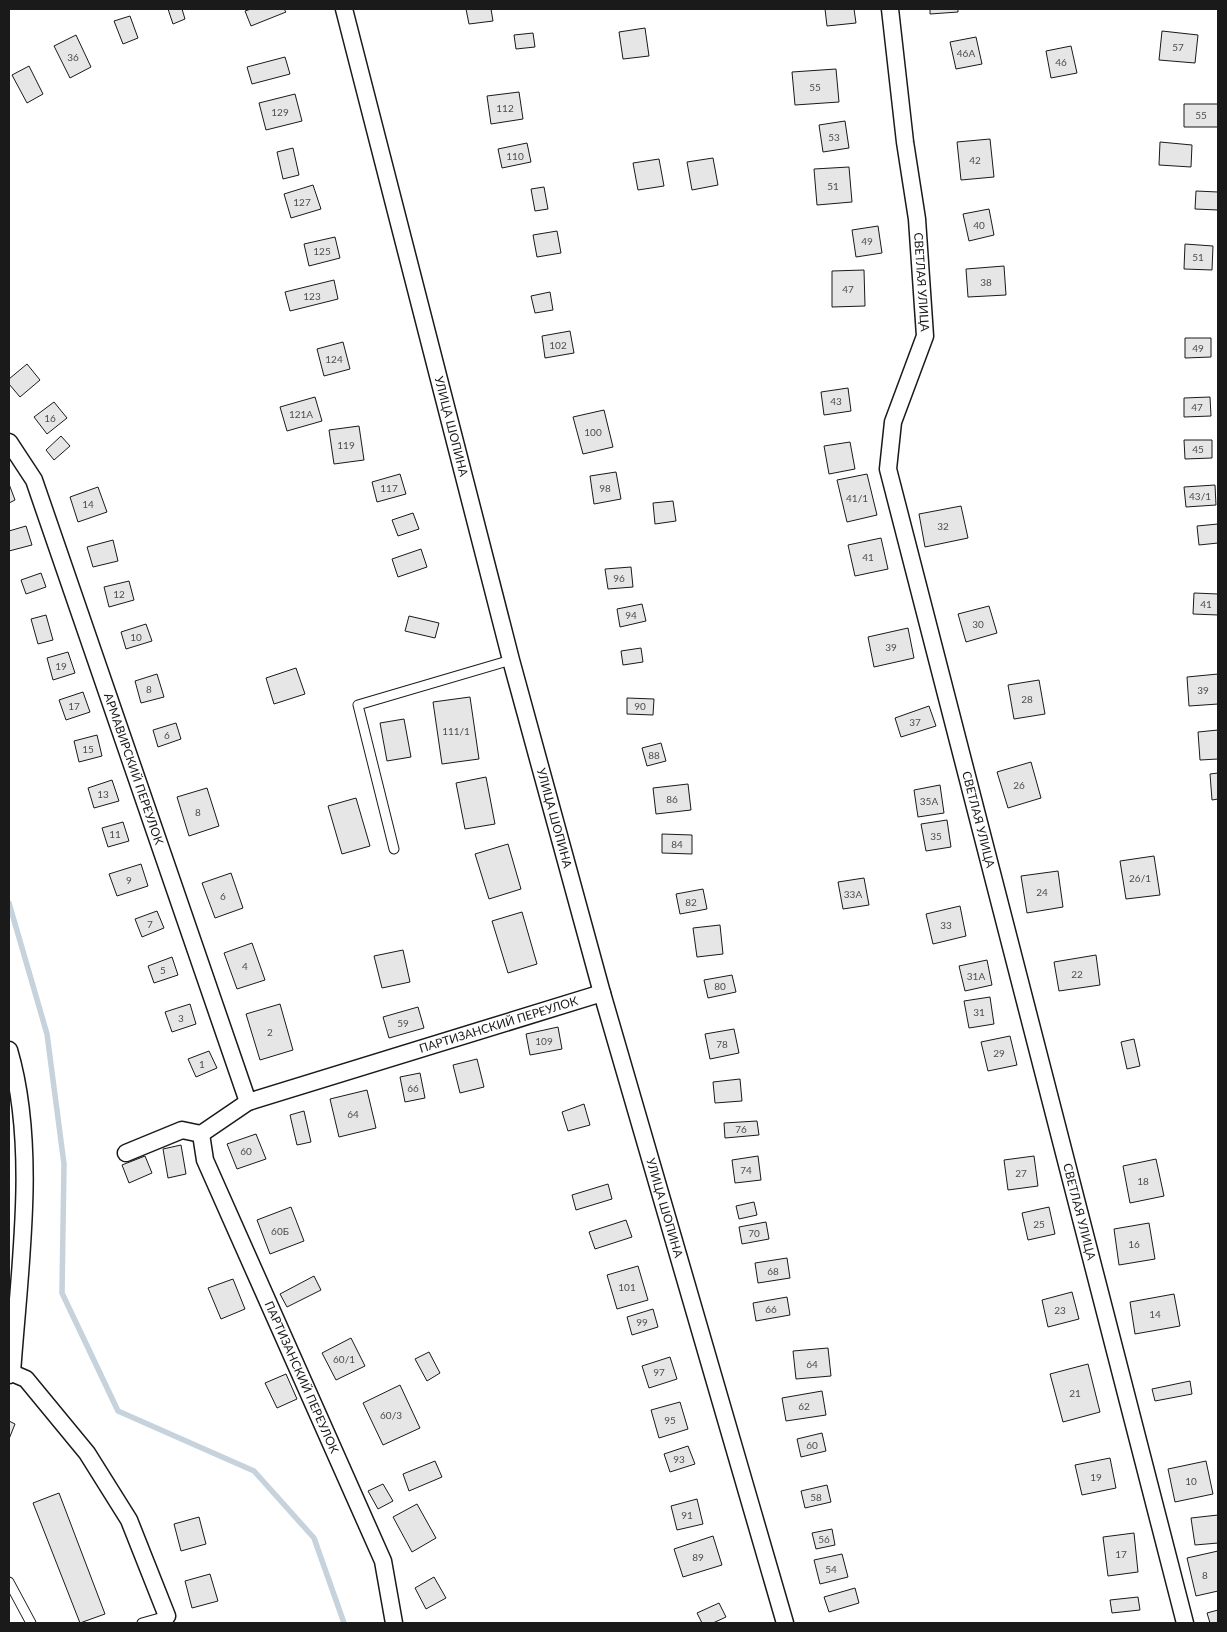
<svg xmlns="http://www.w3.org/2000/svg" width="1227" height="1632" font-family="Lato,sans-serif">
<style>
.lines{fill:none;stroke-linecap:round;stroke-linejoin:round}
.stream{stroke:#c6d2dc;stroke-width:5.5}
.building{fill:#e6e6e6;stroke:#1a1a1a}
.lane-casing{stroke:#1a1a1a;stroke-width:11}
.street-casing{stroke:#1a1a1a;stroke-width:19}
.lane{stroke:#fff;stroke-width:9}
.street{stroke:#fff;stroke-width:16}
.labels{text-anchor:middle;stroke-width:4;stroke-linejoin:round;paint-order:stroke}
.number-label{font-size:10px;fill:#4d4d4d}
.street-label{font-size:12px;fill:#1a1a1a;stroke:#fff}
</style>
<rect width="100%" height="100%" fill="#fff"/>
<g class="lines">
<path class="stream" d="M9 903 47 1034 64 1164 62 1293 118 1411 254 1471 314 1538 344 1623"/>
</g>
<path class="building" d="M168 9H182L185 19 173 24Z
M251 9H284L286 12 251 26 245 11Z
M466 9H491L493 21 469 24Z
M825 9H854L856 23 827 26Z
M930 9H958V12L930 14Z
M130 16 138 38 123 44 114 21Z
M645 28 649 56 623 59 619 32Z
M1162 31 1198 35 1195 63 1159 60Z
M533 33 535 47 516 49 514 35Z
M76 35 91 67 70 78 54 46Z
M976 37 982 64 956 69 950 42Z
M1071 46 1077 73 1051 78 1046 51Z
M285 57 290 74 252 84 247 67Z
M29 66 43 94 27 103 12 75Z
M836 69 839 102 795 105 792 72Z
M519 92 523 119 491 124 487 96Z
M295 94 302 121 266 130 259 103Z
M1184 104H1218V127H1184Z
M845 121 849 148 823 152 819 125Z
M990 139 994 177 961 180 957 142Z
M1160 142 1192 145 1191 167 1159 165Z
M527 143 531 162 502 168 498 149Z
M293 148 299 175 283 179 277 152Z
M713 158 718 185 692 190 687 162Z
M659 159 664 186 638 190 633 163Z
M849 167 852 202 817 205 814 169Z
M313 185 321 209 291 218 284 194Z
M544 187 548 209 535 211 531 189Z
M1196 191 1218 192V210L1195 209Z
M989 209 994 235 969 241 963 214Z
M878 226 882 253 856 257 852 230Z
M557 231 561 253 537 257 533 235Z
M335 237 340 258 309 266 304 244Z
M1185 244 1213 246 1212 270 1184 269Z
M1004 266 1006 295 968 297 966 269Z
M864 270 865 306 832 307V271Z
M334 280 338 299 290 311 285 292Z
M550 292 553 310 535 313 531 296Z
M570 331 574 353 545 358 542 336Z
M1185 338H1211V357L1185 358Z
M343 342 350 369 324 376 317 349Z
M27 364 40 380 20 397 9 384V379Z
M848 388 851 411 824 415 821 392Z
M315 397 322 421 287 431 280 407Z
M1210 397 1211 416 1184 417V398Z
M54 402 67 418 47 434 34 417Z
M604 410 613 447 583 454 573 417Z
M359 426 364 460 334 464 329 430Z
M61 436 70 446 54 460 46 450Z
M1184 440H1212V458L1185 459Z
M850 442 855 469 829 474 824 446Z
M616 472 621 499 594 504 590 476Z
M400 474 406 494 377 502 372 482Z
M867 474 877 515 847 522 837 480Z
M9 484 15 500 9 503Z
M1215 485 1216 505 1186 507 1184 487Z
M98 487 107 512 78 522 70 497Z
M673 501 676 521 655 524 653 503Z
M961 506 968 538 925 547 919 514Z
M413 513 419 529 398 536 392 520Z
M1218 524V543L1199 545 1197 526Z
M26 526 32 545 9 551V531Z
M881 538 888 569 855 576 848 545Z
M113 540 118 561 93 567 87 547Z
M421 549 427 567 398 577 392 559Z
M631 567 633 587 608 589 605 569Z
M41 573 46 587 26 594 21 580Z
M129 581 134 600 109 607 104 587Z
M1194 593 1218 594V615L1193 614Z
M642 604 646 621 620 627 617 609Z
M989 606 997 633 966 642 958 614Z
M46 615 53 640 38 644 31 619Z
M409 616 439 623 435 638 405 631Z
M146 624 152 641 126 649 121 632Z
M908 628 914 658 874 667 868 637Z
M641 648 643 662 623 665 621 651Z
M68 652 75 673 53 680 47 658Z
M296 668 305 694 274 704 266 678Z
M157 674 164 697 141 703 135 681Z
M1218 674V704L1189 706 1187 677Z
M1039 680 1045 714 1014 719 1008 685Z
M83 692 90 712 66 720 59 700Z
M470 697 479 759 442 764 433 702Z
M627 698 654 699 653 715 627 714Z
M929 706 936 726 901 737 895 718Z
M404 719 411 757 387 761 380 723Z
M176 723 181 739 158 747 153 730Z
M1218 730V759L1200 760 1198 732Z
M97 735 102 756 79 762 74 741Z
M661 743 666 761 647 766 642 748Z
M1031 762 1041 798 1008 808 997 772Z
M1218 773V799L1212 800 1210 774Z
M486 777 495 824 465 829 456 783Z
M112 780 119 801 94 808 88 788Z
M688 784 691 810 656 814 653 788Z
M940 785 944 813 918 817 914 790Z
M207 788 219 826 189 836 177 797Z
M356 798 370 846 342 854 328 806Z
M947 820 951 847 926 851 921 824Z
M123 822 129 841 108 847 102 828Z
M662 834 692 835V854L662 853Z
M508 844 521 889 489 899 475 854Z
M1154 856 1160 895 1126 899 1120 861Z
M141 864 148 886 117 896 109 874Z
M1058 871 1063 907 1027 913 1021 876Z
M231 873 243 908 215 918 202 883Z
M864 878 869 905 843 909 838 882Z
M703 889 707 909 680 914 676 894Z
M960 906 966 936 933 944 926 914Z
M157 911 164 928 142 937 135 919Z
M522 912 537 964 508 973 492 921Z
M720 925 723 954 697 957 693 928Z
M252 943 265 980 237 989 224 953Z
M403 950 410 982 382 988 374 956Z
M1096 955 1100 985 1059 991 1054 962Z
M172 957 178 975 154 983 148 966Z
M987 960 992 985 965 991 959 966Z
M732 975 736 992 708 998 704 980Z
M990 997 994 1024 969 1028 964 1001Z
M190 1004 196 1024 172 1032 165 1012Z
M280 1004 293 1050 260 1060 246 1014Z
M418 1007 424 1028 389 1038 383 1017Z
M558 1027 562 1049 530 1055 526 1034Z
M734 1029 739 1053 710 1059 705 1034Z
M1010 1036 1017 1065 988 1071 981 1042Z
M1134 1039 1140 1066 1127 1069 1121 1042Z
M209 1051 217 1068 196 1077 188 1059Z
M477 1059 484 1087 460 1093 453 1065Z
M420 1073 425 1098 405 1102 400 1077Z
M740 1079 742 1101 715 1103 713 1082Z
M367 1090 376 1128 339 1137 330 1099Z
M584 1104 590 1125 568 1131 562 1112Z
M304 1111 311 1142 297 1145 290 1115Z
M757 1121 759 1135 725 1138 724 1123Z
M256 1134 266 1159 237 1169 227 1144Z
M181 1145 186 1174 168 1178 163 1149Z
M145 1156 152 1173 129 1183 122 1165Z
M758 1156 761 1180 735 1183 732 1160Z
M1034 1156 1038 1186 1008 1190 1004 1160Z
M1156 1159 1164 1196 1130 1203 1123 1166Z
M608 1184 612 1199 576 1210 572 1195Z
M754 1202 757 1215 739 1219 736 1206Z
M291 1207 304 1241 270 1254 257 1220Z
M1049 1207 1055 1234 1028 1240 1022 1213Z
M626 1220 632 1237 595 1249 589 1232Z
M766 1222 769 1239 742 1244 739 1227Z
M1149 1223 1155 1259 1119 1265 1114 1229Z
M787 1258 790 1278 758 1283 755 1263Z
M638 1266 648 1300 617 1309 607 1275Z
M314 1276 321 1290 287 1307 280 1294Z
M233 1279 245 1309 221 1319 208 1288Z
M1072 1292 1079 1319 1048 1327 1042 1300Z
M1174 1294 1180 1326 1135 1334 1130 1302Z
M787 1297 790 1315 756 1321 753 1303Z
M653 1309 658 1327 632 1335 627 1317Z
M351 1338 365 1366 336 1380 322 1353Z
M828 1348 831 1376 796 1379 793 1351Z
M429 1352 440 1373 427 1381 415 1359Z
M670 1357 677 1379 649 1388 642 1366Z
M1088 1364 1100 1412 1063 1422 1050 1374Z
M286 1374 297 1399 277 1408 265 1383Z
M1190 1381 1192 1394 1155 1401 1152 1389Z
M400 1385 420 1428 383 1445 363 1403Z
M822 1391 826 1415 786 1421 782 1398Z
M680 1402 688 1429 659 1438 651 1410Z
M9 1421 15 1424 9 1439Z
M822 1433 826 1451 801 1457 797 1439Z
M688 1446 695 1464 670 1472 664 1454Z
M1110 1458 1116 1488 1082 1495 1075 1465Z
M435 1461 442 1477 409 1491 403 1474Z
M1206 1461 1213 1494 1175 1502 1168 1469Z
M383 1484 393 1501 378 1509 368 1491Z
M827 1485 831 1502 805 1508 801 1491Z
M59 1493 105 1614 80 1623 33 1503Z
M697 1499 703 1524 677 1530 671 1506Z
M417 1504 436 1538 412 1552 393 1517Z
M1218 1515V1543L1195 1545 1191 1518Z
M199 1517 206 1544 181 1551 174 1524Z
M832 1529 835 1545 816 1549 812 1533Z
M1134 1533 1138 1572 1108 1576 1103 1537Z
M713 1536 722 1565 683 1577 674 1549Z
M1218 1551V1591L1196 1596 1187 1558Z
M842 1554 848 1577 820 1584 814 1560Z
M210 1574 218 1601 192 1608 185 1581Z
M434 1577 446 1598 426 1609 415 1588Z
M855 1588 859 1603 829 1612 824 1597Z
M1138 1597 1140 1610 1112 1613 1110 1600Z
M719 1603 726 1617 713 1623H702L697 1613Z
M1218 1610V1623H1210L1207 1613Z"/>
<g class="lines">
<defs>
<path id="lane" d="M394 849 358 705 511 660
M9 1582 31 1623
M142 1623 167 1616 168 1620"/>
<g id="street">
<path id="s1" d="M344 9 511 660 602 993 785 1623"/>
<path id="s2" d="M890 9 905 142 917 219 925 336 893 422 888 469 1185 1623"/>
<path id="s3" d="M9 442 34 480 248 1102"/>
<path d="M9 1050C38 1148 19 1271 12 1373"/>
<path id="s4" d="M201 1134 205 1160 383 1561 394 1623"/>
<path id="s5" d="M126 1153 182 1130 201 1134 248 1102 602 993"/>
<path d="M9 1375 12 1373 26 1379 87 1453 129 1520 167 1616"/>
</g>
</defs>
<use href="#lane" class="lane-casing"/>
<use href="#street" class="street-casing"/>
<use href="#lane" class="lane"/>
<use href="#street" class="street"/>
</g>
<g class="labels">
<g class="number-label">
<text x="1178" y="51">57</text>
<text x="966" y="57">46А</text>
<text x="73" y="61">36</text>
<text x="1061" y="66">46</text>
<text x="815" y="91">55</text>
<text x="505" y="112">112</text>
<text x="280" y="116">129</text>
<text x="1201" y="119">55</text>
<text x="834" y="141">53</text>
<text x="515" y="160">110</text>
<text x="975" y="164">42</text>
<text x="833" y="190">51</text>
<text x="302" y="206">127</text>
<text x="979" y="229">40</text>
<text x="867" y="245">49</text>
<text x="322" y="255">125</text>
<text x="1198" y="261">51</text>
<text x="986" y="286">38</text>
<text x="848" y="293">47</text>
<text x="312" y="300">123</text>
<text x="558" y="349">102</text>
<text x="1198" y="352">49</text>
<text x="334" y="363">124</text>
<text x="836" y="405">43</text>
<text x="1197" y="411">47</text>
<text x="301" y="418">121А</text>
<text x="50" y="422">16</text>
<text x="593" y="436">100</text>
<text x="346" y="449">119</text>
<text x="1198" y="453">45</text>
<text x="389" y="492">117</text>
<text x="605" y="492">98</text>
<text x="1200" y="500">43/1</text>
<text x="857" y="502">41/1</text>
<text x="88" y="508">14</text>
<text x="943" y="530">32</text>
<text x="868" y="561">41</text>
<text x="619" y="582">96</text>
<text x="119" y="598">12</text>
<text x="1206" y="608">41</text>
<text x="631" y="619">94</text>
<text x="978" y="628">30</text>
<text x="136" y="641">10</text>
<text x="891" y="651">39</text>
<text x="61" y="670">19</text>
<text x="149" y="693">8</text>
<text x="1203" y="694">39</text>
<text x="1027" y="703">28</text>
<text x="74" y="710">17</text>
<text x="640" y="710">90</text>
<text x="915" y="726">37</text>
<text x="456" y="735">111/1</text>
<text x="167" y="739">6</text>
<text x="88" y="753">15</text>
<text x="654" y="759">88</text>
<text x="1019" y="789">26</text>
<text x="103" y="798">13</text>
<text x="672" y="803">86</text>
<text x="929" y="805">35А</text>
<text x="198" y="816">8</text>
<text x="115" y="838">11</text>
<text x="936" y="840">35</text>
<text x="677" y="848">84</text>
<text x="1140" y="882">26/1</text>
<text x="129" y="884">9</text>
<text x="1042" y="896">24</text>
<text x="853" y="898">33А</text>
<text x="223" y="900">6</text>
<text x="691" y="906">82</text>
<text x="150" y="928">7</text>
<text x="946" y="929">33</text>
<text x="245" y="970">4</text>
<text x="163" y="974">5</text>
<text x="1077" y="978">22</text>
<text x="976" y="980">31А</text>
<text x="720" y="990">80</text>
<text x="979" y="1016">31</text>
<text x="181" y="1022">3</text>
<text x="403" y="1027">59</text>
<text x="270" y="1036">2</text>
<text x="544" y="1045">109</text>
<text x="722" y="1048">78</text>
<text x="999" y="1057">29</text>
<text x="202" y="1068">1</text>
<text x="413" y="1092">66</text>
<text x="353" y="1118">64</text>
<text x="741" y="1133">76</text>
<text x="246" y="1155">60</text>
<text x="746" y="1174">74</text>
<text x="1021" y="1177">27</text>
<text x="1143" y="1185">18</text>
<text x="1039" y="1228">25</text>
<text x="280" y="1235">60Б</text>
<text x="754" y="1237">70</text>
<text x="1134" y="1248">16</text>
<text x="773" y="1275">68</text>
<text x="627" y="1291">101</text>
<text x="771" y="1313">66</text>
<text x="1060" y="1314">23</text>
<text x="1155" y="1318">14</text>
<text x="642" y="1326">99</text>
<text x="344" y="1363">60/1</text>
<text x="812" y="1368">64</text>
<text x="659" y="1376">97</text>
<text x="1075" y="1397">21</text>
<text x="804" y="1410">62</text>
<text x="391" y="1419">60/3</text>
<text x="670" y="1424">95</text>
<text x="812" y="1449">60</text>
<text x="679" y="1463">93</text>
<text x="1096" y="1481">19</text>
<text x="1191" y="1485">10</text>
<text x="816" y="1501">58</text>
<text x="687" y="1519">91</text>
<text x="824" y="1543">56</text>
<text x="1121" y="1558">17</text>
<text x="698" y="1561">89</text>
<text x="831" y="1573">54</text>
<text x="1205" y="1579">8</text>
</g>
<g class="street-label">
<text dy="4" stroke="none"><textPath href="#s2" startOffset="275">СВЕТЛАЯ УЛИЦА</textPath></text>
<text dy="4" stroke="none"><textPath href="#s1" startOffset="431">УЛИЦА ШОПИНА</textPath></text>
<text dy="4" stroke="none"><textPath href="#s3" startOffset="351">АРМАВИРСКИЙ ПЕРЕУЛОК</textPath></text>
<text dy="4" stroke="none"><textPath href="#s1" startOffset="836">УЛИЦА ШОПИНА</textPath></text>
<text dy="4" stroke="none"><textPath href="#s2" startOffset="830">СВЕТЛАЯ УЛИЦА</textPath></text>
<text dy="4" stroke="none"><textPath href="#s5" startOffset="399">ПАРТИЗАНСКИЙ ПЕРЕУЛОК</textPath></text>
<text dy="4" stroke="none"><textPath href="#s1" startOffset="1241">УЛИЦА ШОПИНА</textPath></text>
<text dy="4" stroke="none"><textPath href="#s2" startOffset="1235">СВЕТЛАЯ УЛИЦА</textPath></text>
<text dy="4" stroke="none"><textPath href="#s4" startOffset="264">ПАРТИЗАНСКИЙ ПЕРЕУЛОК</textPath></text>
</g>
</g>
<rect width="1227" height="1632" fill="none" stroke="#1a1a1a" stroke-width="20"/>
</svg>
